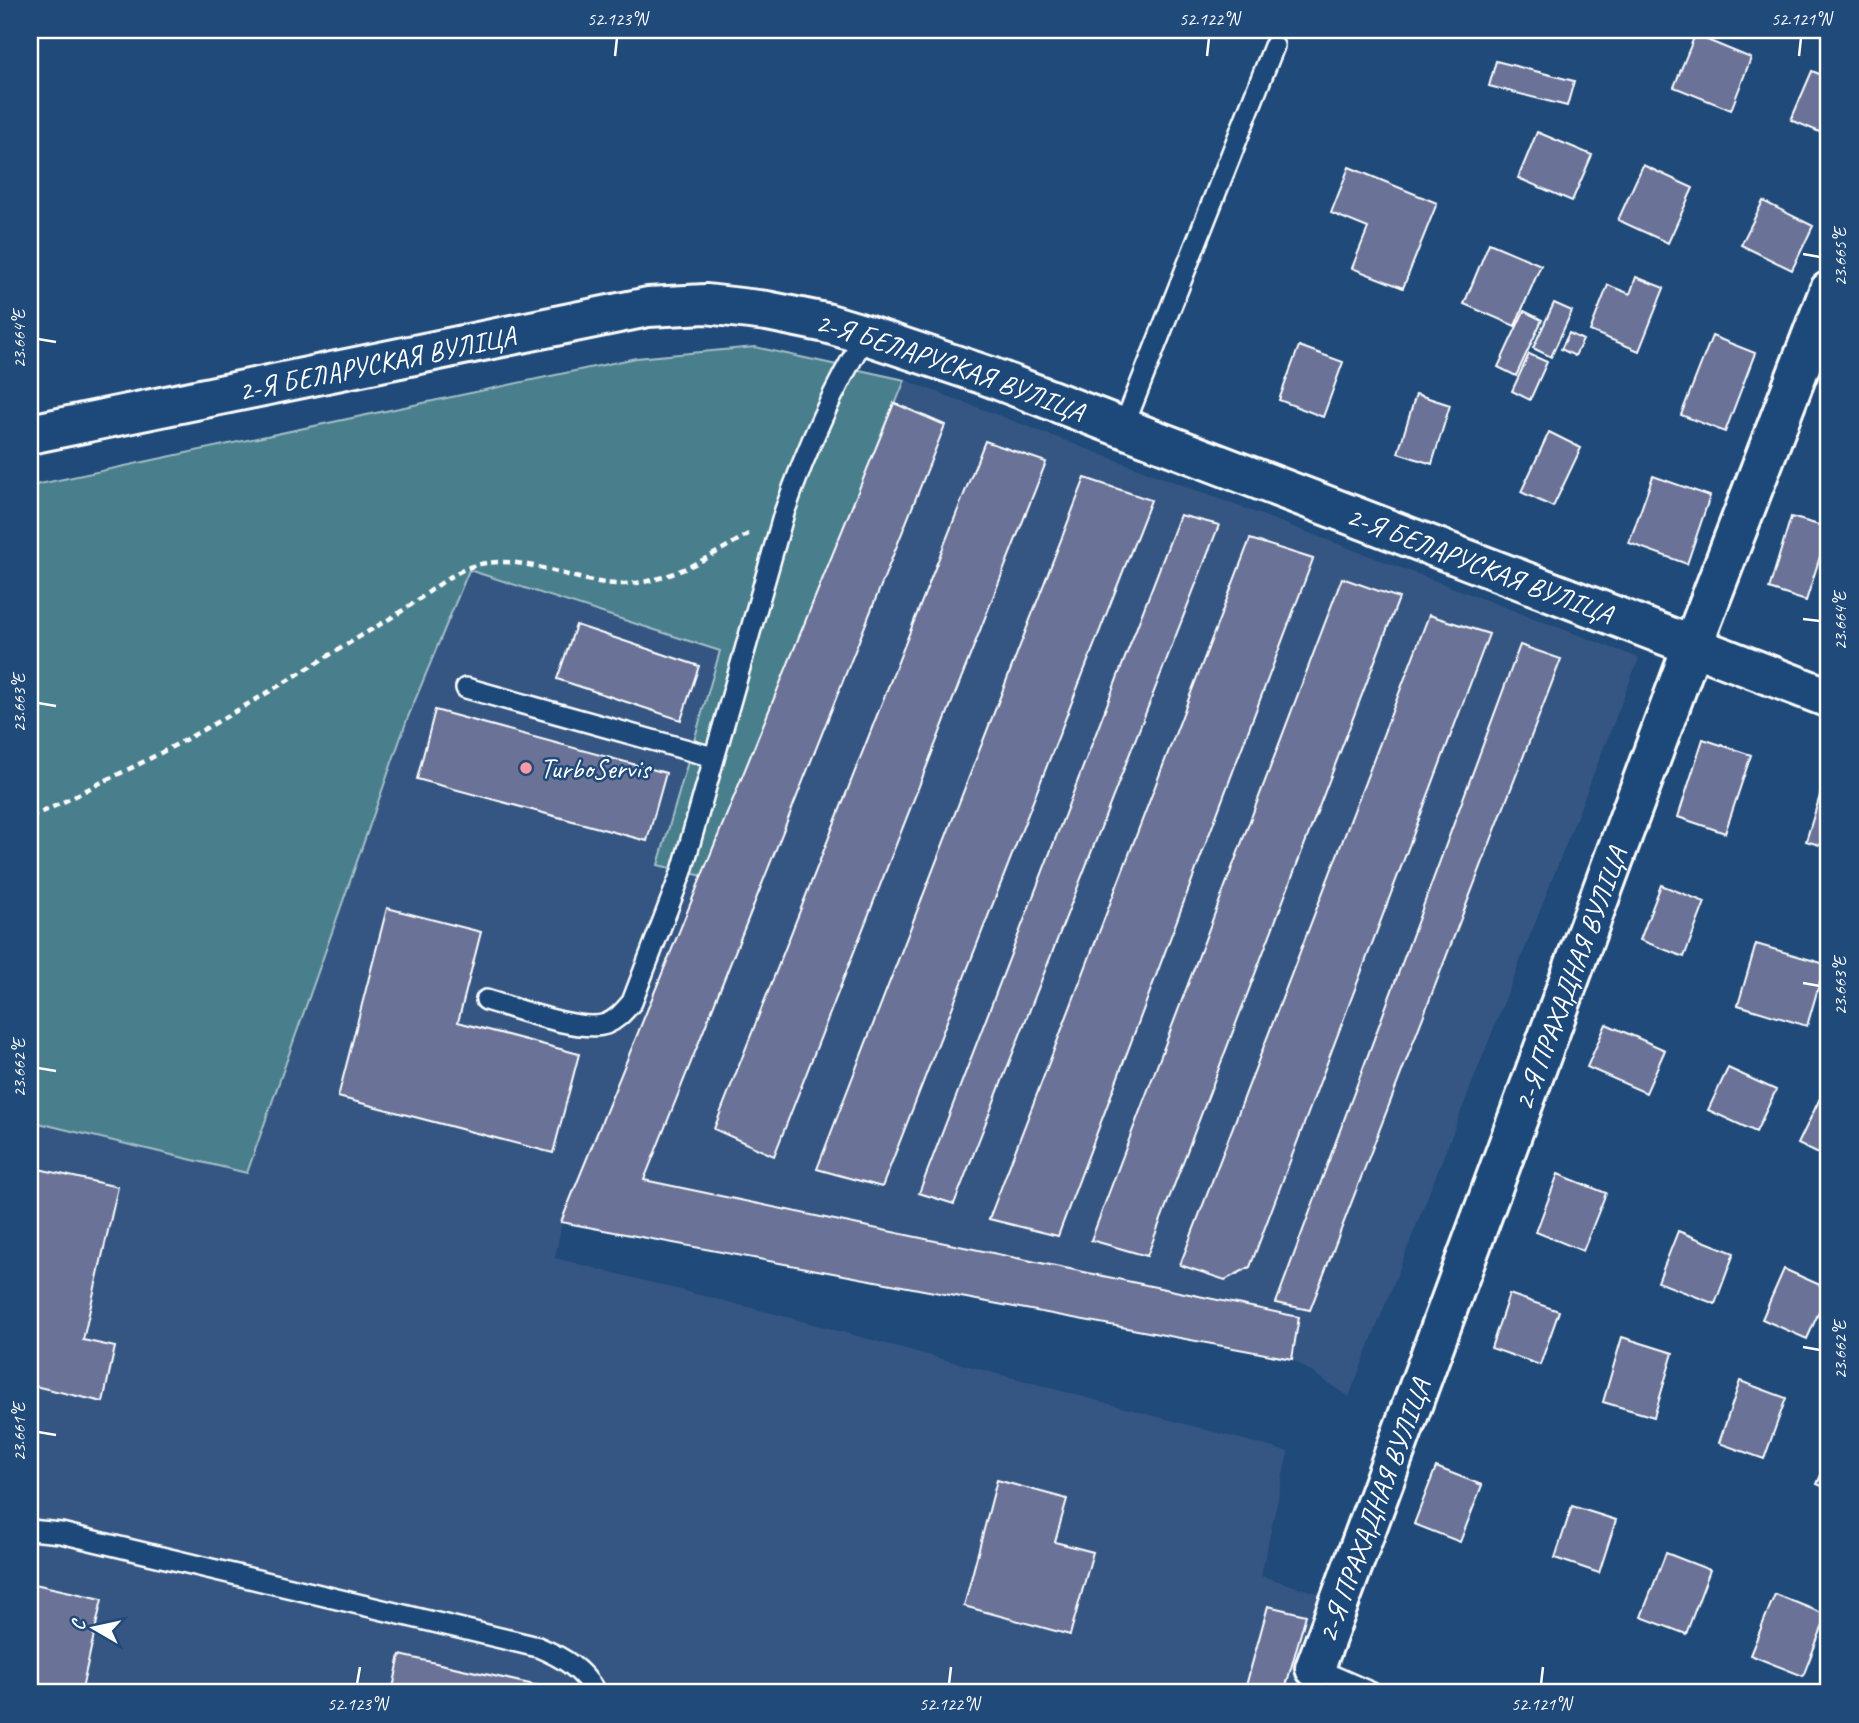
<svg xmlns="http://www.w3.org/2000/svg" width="1859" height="1723" font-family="Caveat,sans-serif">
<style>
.built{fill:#365683}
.green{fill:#497f8d;stroke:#a4bfc6;stroke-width:2}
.building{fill:#6a7297;stroke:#fff;stroke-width:2}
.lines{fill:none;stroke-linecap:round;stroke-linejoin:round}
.service-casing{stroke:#fff;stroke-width:24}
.minor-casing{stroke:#fff;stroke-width:44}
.path{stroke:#fff;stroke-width:4.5;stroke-dasharray:7 5;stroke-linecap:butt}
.service{stroke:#1f4a7a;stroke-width:19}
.minor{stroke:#1f4a7a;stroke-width:38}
.ticks{fill:none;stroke:#fff;stroke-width:2.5}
.poi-dot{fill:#ff9aa2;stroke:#1f4a7a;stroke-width:2.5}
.labels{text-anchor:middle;stroke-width:5;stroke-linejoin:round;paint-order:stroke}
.street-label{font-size:28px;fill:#fff;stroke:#1f4a7a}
.poi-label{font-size:28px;fill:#fff;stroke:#1f4a7a;text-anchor:start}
.neatline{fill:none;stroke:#fff;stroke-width:2.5}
.ticks-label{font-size:18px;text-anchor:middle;fill:#fff}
</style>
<rect width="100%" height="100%" fill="#1f4a7a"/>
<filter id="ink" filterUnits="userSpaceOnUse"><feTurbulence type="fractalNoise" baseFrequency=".0143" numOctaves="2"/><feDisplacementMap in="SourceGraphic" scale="14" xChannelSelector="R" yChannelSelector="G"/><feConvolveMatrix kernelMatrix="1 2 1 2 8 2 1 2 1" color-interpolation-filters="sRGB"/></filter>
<g filter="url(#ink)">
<path class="built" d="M905 380 1639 658 1349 1397 1292 1359 562 1222 555 1258 783 1316 1288 1452 1261 1576 1340 1600 1316 1668 1372 1693H30V1121L247 1172 408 717 469 570 721 651 658 865 702 876 894 403Z"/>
<path class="green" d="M755 347 905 380 703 876 658 865 720 651 469 570 408 717 247 1173 30 1121V486L636 358Z"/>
<path class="building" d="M1695 35 1751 58 1731 110 1674 87Z
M1496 61 1574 81 1567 106 1489 86Z
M1812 71 1829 78V136L1791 120Z
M1537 132 1592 155 1572 201 1518 178Z
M1643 165 1693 188 1668 243 1618 220Z
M1349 167 1437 203 1403 288 1352 268 1368 228 1331 213Z
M1763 201 1813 226 1792 270 1741 245Z
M1489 243 1541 265 1515 326 1464 304Z
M1636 277 1664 288 1639 351 1590 331 1608 285 1630 294Z
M1554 303 1572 311 1551 357 1533 348Z
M1524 311 1542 320 1516 376 1498 367Z
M1569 333 1583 340 1575 356 1561 349Z
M1712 336 1755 353 1725 432 1681 415Z
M1299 346 1343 362 1323 417 1279 400Z
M1529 354 1547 362 1530 400 1512 391Z
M1416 394 1450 405 1432 464 1398 453Z
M894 403 945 425 644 1180 1299 1317 1292 1359 561 1222Z
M1829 415V440L1823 439Z
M1549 432 1581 448 1553 507 1521 492Z
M985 441 1046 462 774 1156 714 1129Z
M1653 476 1710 496 1687 564 1629 543Z
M1085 478 1151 500 882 1187 817 1169Z
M1180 515 1219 525 954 1204 919 1193Z
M1791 517 1829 528 1806 601 1769 589Z
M1250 539 1313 559 1058 1236 989 1219Z
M1342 578 1399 598 1147 1256 1091 1240Z
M1429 615 1489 634 1250 1267 1225 1280 1180 1265Z
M576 625 699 666 681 720 557 679Z
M1520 645 1561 659 1310 1310 1276 1303Z
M435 710 666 773 647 841 417 779Z
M1703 739 1751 755 1725 833 1678 817Z
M1823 786 1829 788V848L1806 841Z
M1661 885 1705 902 1684 957 1640 940Z
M387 908 481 932 458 1022 579 1054 553 1153 338 1097Z
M1756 944 1825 964 1807 1026 1738 1005Z
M1606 1024 1665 1050 1646 1093 1587 1067Z
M1728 1068 1776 1090 1756 1132 1708 1110Z
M1824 1090 1829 1093V1159L1798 1144Z
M30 1167 118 1187 83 1340 115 1347 103 1402 30 1385Z
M1558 1174 1606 1193 1583 1251 1536 1232Z
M1678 1231 1734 1253 1715 1304 1658 1282Z
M1784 1269 1829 1289 1807 1339 1762 1319Z
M1509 1294 1559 1311 1540 1365 1491 1348Z
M1622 1337 1673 1353 1654 1417 1603 1402Z
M1740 1381 1786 1398 1764 1459 1719 1443Z
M1829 1457V1489L1817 1484Z
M1436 1467 1482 1485 1460 1542 1414 1524Z
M997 1480 1067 1499 1055 1542 1093 1552 1070 1635 964 1606Z
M1572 1506 1616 1520 1599 1573 1555 1558Z
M1666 1553 1710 1570 1686 1634 1641 1617Z
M30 1583 102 1599 81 1693H30Z
M1775 1594 1827 1615 1803 1676 1750 1655Z
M1268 1606 1306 1615 1284 1693H1244Z
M400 1655 561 1691 560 1693H392Z"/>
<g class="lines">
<defs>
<path id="service" d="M1123 428 1274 46
M466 688 713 757
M486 1000C514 1008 581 1033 606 1024 618 1019 624 1011 632 1002L682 871 784 513C806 450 831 392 866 335
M30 1530 61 1533 538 1647C564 1658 582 1669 596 1693
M1315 1668 1372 1693"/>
<g id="minor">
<path id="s1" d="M30 434 648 307 706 304 767 311 826 323 866 335 988 376 1829 698"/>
<path id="s2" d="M1315 1668 1692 647 1829 291"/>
</g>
</defs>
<use href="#service" class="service-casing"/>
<use href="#minor" class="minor-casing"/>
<path class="path" d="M30 816C55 808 78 794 102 782 194 739 282 684 369 631 386 621 403 611 419 599 435 588 453 572 473 566 523 551 569 583 618 584 667 585 710 556 750 533"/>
<use href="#service" class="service"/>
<use href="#minor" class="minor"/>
</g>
</g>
<path class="ticks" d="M615 56 617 38M1207 56 1209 38M1799 56 1801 38M1803 254 1820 257M38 339 56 342M1803 619 1820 621M38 703 56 706M1803 983 1820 986M38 1068 56 1071M1803 1347 1820 1350M38 1432 56 1435M357 1684 360 1667M949 1684 951 1667M1541 1684 1543 1667"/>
<circle class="poi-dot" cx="526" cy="768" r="7"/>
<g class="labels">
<g class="street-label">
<text dy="10" stroke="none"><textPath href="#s1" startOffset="354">2-Я БЕЛАРУСКАЯ ВУЛІЦА</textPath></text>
<text dy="10" stroke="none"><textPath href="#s1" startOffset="942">2-Я БЕЛАРУСКАЯ ВУЛІЦА</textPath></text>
<text dy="10" stroke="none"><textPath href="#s1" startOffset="1508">2-Я БЕЛАРУСКАЯ ВУЛІЦА</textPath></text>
<text dy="10" stroke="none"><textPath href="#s2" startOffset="735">2-Я ПРАХАДНАЯ ВУЛІЦА</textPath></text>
<text dy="10" stroke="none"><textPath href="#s2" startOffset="168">2-Я ПРАХАДНАЯ ВУЛІЦА</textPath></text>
</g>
<g class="poi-label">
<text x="540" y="778">TurboServis</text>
</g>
</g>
<rect width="1859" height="1723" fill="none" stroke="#1f4a7a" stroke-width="77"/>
<g transform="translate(94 1628) rotate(279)" stroke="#1f4a7a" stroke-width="5" paint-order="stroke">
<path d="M0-5L12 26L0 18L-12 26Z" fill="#ffffff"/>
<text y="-10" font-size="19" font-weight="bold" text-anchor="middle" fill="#ffffff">С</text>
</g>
<rect x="38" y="38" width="1782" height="1646" class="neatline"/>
<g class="ticks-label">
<text x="617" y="25">52.123°N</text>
<text x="1209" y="25">52.122°N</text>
<text x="1801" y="25">52.121°N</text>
<text transform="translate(1840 257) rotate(-90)" y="6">23.665°E</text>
<text transform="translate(19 339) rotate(-90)" y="6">23.664°E</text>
<text transform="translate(1840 621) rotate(-90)" y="6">23.664°E</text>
<text transform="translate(19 703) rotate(-90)" y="6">23.663°E</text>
<text transform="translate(1840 986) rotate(-90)" y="6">23.663°E</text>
<text transform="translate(19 1068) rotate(-90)" y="6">23.662°E</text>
<text transform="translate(1840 1350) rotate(-90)" y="6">23.662°E</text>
<text transform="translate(19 1432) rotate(-90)" y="6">23.661°E</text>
<text x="357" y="1710">52.123°N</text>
<text x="949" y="1710">52.122°N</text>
<text x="1541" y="1710">52.121°N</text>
</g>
</svg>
